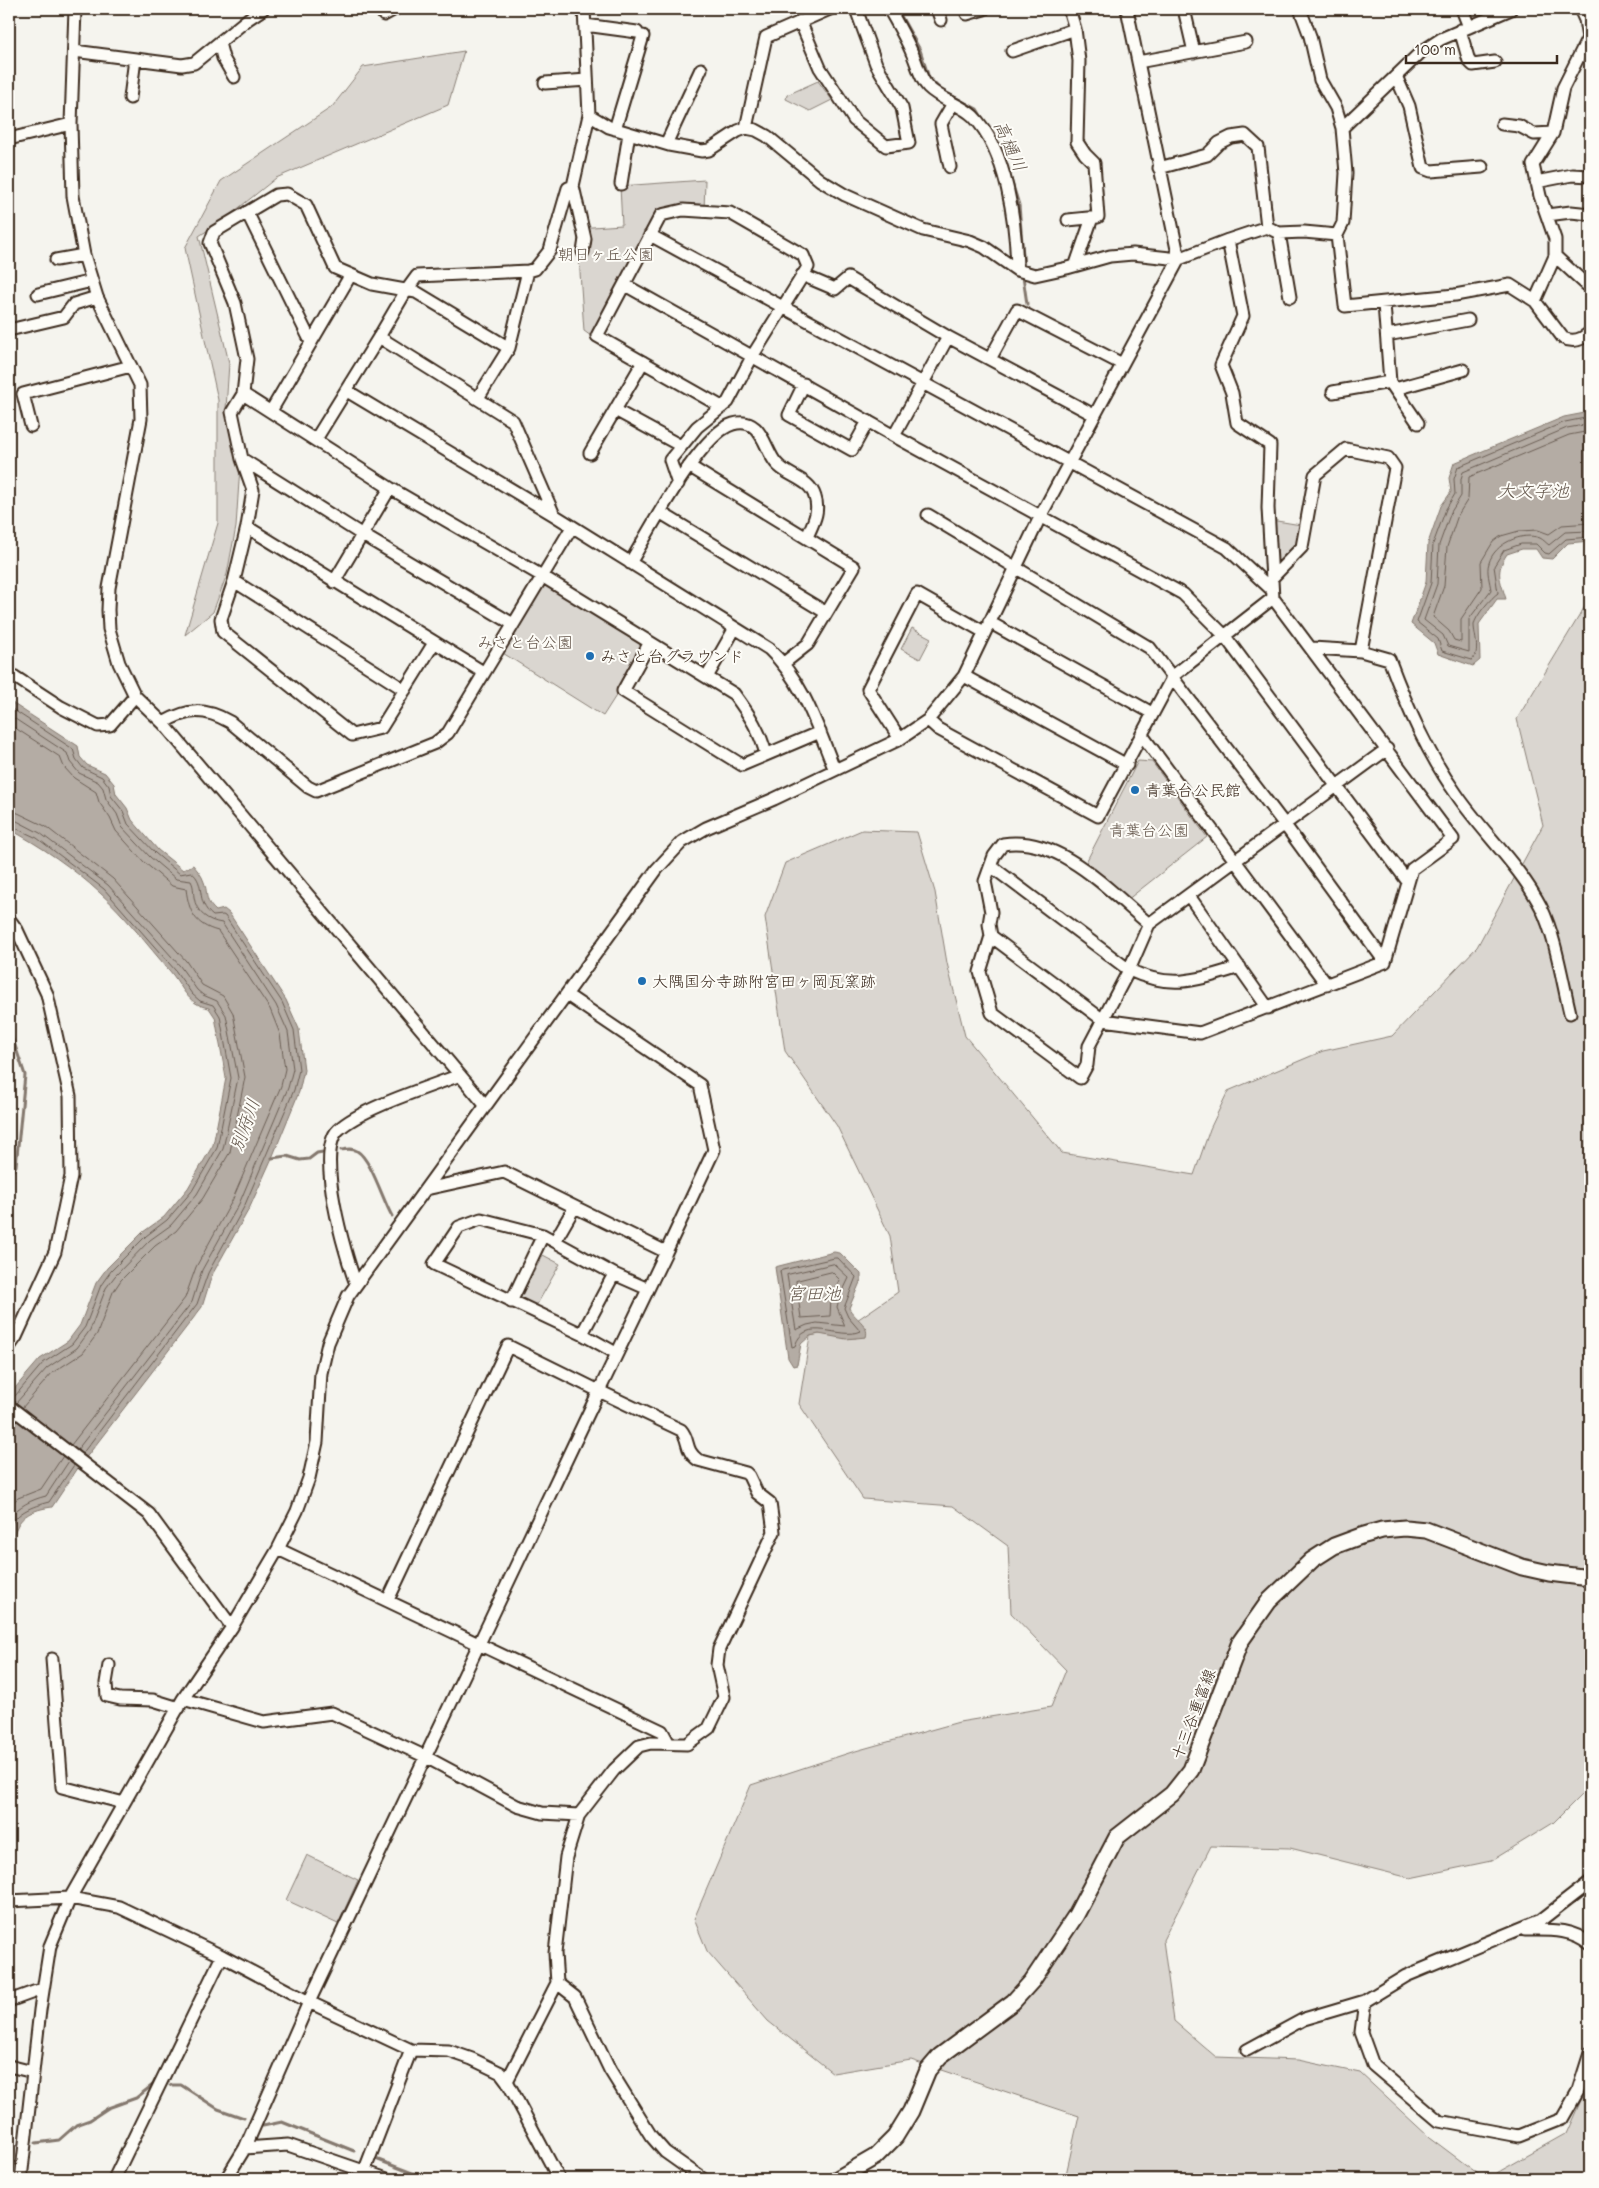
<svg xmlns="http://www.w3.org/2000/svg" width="1599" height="2188" font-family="Mali,'Klee One',sans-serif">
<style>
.green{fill:#dad6d0;stroke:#8a8077}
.water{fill:#b4aca4;stroke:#84786e}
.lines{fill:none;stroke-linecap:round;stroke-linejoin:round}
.shore{stroke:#6b5e54;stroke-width:1}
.stream{stroke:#84786e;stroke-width:3}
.minor-casing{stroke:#3b2a1e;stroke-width:15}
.major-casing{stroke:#3b2a1e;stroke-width:19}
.minor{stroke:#fdfcf7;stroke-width:11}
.major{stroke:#fdfcf7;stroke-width:15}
.poi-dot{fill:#1f6fb2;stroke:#fdfcf7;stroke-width:2}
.labels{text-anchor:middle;stroke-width:4;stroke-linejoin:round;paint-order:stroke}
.park-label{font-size:16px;fill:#63554a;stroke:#fdfcf7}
.poi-label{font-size:16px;fill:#3b2a1e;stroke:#fdfcf7;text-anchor:start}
.street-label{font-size:16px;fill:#3b2a1e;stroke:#fdfcf7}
.water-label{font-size:18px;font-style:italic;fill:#65584d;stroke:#fdfcf7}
</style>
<rect width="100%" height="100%" fill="#f5f4ee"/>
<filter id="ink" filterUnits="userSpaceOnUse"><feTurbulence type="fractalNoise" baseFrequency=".02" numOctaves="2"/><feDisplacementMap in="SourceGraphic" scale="10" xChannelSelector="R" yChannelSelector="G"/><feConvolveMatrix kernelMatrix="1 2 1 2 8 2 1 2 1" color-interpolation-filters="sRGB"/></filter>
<g filter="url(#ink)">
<path class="green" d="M464 51 448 105 276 178 225 219 199 236 229 363 226 409 240 466 236 527 227 574 213 612 185 635 218 523V400L185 248 221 181 332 107 363 67Z
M818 81 832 100 810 111 786 99 787 95Z
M705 180 704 212 661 215 591 336 584 331 577 228 622 225 620 186Z
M1271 520 1301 525 1298 543 1276 564Z
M542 576 649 644 603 716 498 650Z
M1590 598V1786L1553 1823 1491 1861 1410 1878 1290 1848 1211 1846 1163 1940 1174 2021 1216 2057 1298 2060 1360 2073 1429 2137 1485 2179H1065L1079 2116 911 2060 833 2073 768 2021 707 1951 694 1919 751 1785 852 1752 959 1722 1051 1707 1066 1670 1011 1613 1008 1546 953 1506 863 1499 799 1404 810 1336 819 1334 856 1338 867 1328 857 1320 898 1292 890 1236 837 1126 785 1051 765 917 785 863 862 830 917 832 935 892 947 963 965 1036 1062 1153 1194 1175 1210 1129 1228 1091 1323 1051 1392 1036 1477 947 1543 825 1517 719Z
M912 628 931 638 920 659 901 649Z
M1138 761 1152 762 1207 837 1127 900 1084 866Z
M543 1255 560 1264 535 1308 519 1299Z
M307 1855 358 1880 338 1924 286 1900Z
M1590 2080V2179H1486L1566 2134Z"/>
<path class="water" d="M1590 412V541L1568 543 1552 559 1542 558 1536 549H1522L1507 554C1495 572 1500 579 1506 599H1497L1479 624 1480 660 1473 666 1438 654 1434 643 1411 624 1426 582 1428 543 1441 506 1451 492 1449 478 1454 463 1564 417Z
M9 701 78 746 80 757 87 765 105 773 114 784 116 794 127 808 132 820 158 850 183 870 193 865C197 870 202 875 204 882 209 895 203 899 216 911L224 909 229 913 286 1000 299 1029 304 1070 299 1092 272 1158 249 1209 212 1275 202 1307 78 1468 52 1507C12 1512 14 1533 9 1565V1395L40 1359 68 1341 80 1325 96 1283 107 1268 143 1232 164 1217 188 1188 213 1145 226 1078 215 1017 209 1008C186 1004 183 986 169 970 148 946 123 913 100 893 73 868 41 846 9 829Z
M834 1252 840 1253 861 1274V1280L849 1308C854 1318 870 1325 866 1337L846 1339 819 1334 810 1336 801 1344 797 1365 793 1366 788 1358 775 1267Z"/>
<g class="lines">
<path class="shore" d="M1590 417 1565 422 1458 467 1454 479 1455 494 1446 509 1433 544 1431 583 1417 622 1438 639 1442 651 1472 660C1481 652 1474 635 1474 625 1475 616 1492 597 1498 593L1494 566 1504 550 1521 544H1536L1545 553 1549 554 1566 539 1590 537
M1590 424 1567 428 1463 472 1461 479V496L1451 512 1439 545 1437 584 1424 620 1443 635 1448 646 1469 652V619L1491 590C1490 582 1486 571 1489 563 1494 544 1522 531 1540 538 1544 540 1546 543 1549 545L1565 532 1590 531
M1590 431 1569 435 1469 477 1468 499 1458 515 1447 547 1444 586 1433 617 1449 631 1454 640 1461 642V619L1482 588 1481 562 1493 542 1501 536 1519 531 1538 530 1549 534 1562 525 1590 523
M9 707 73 749 76 759 83 768 102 777 109 786 111 796 123 811 128 824 155 853 180 874 191 872C207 884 194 901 213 916L223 915 225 916 282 1002 294 1030 299 1070 294 1090 244 1207 208 1273 197 1304 82 1454
M9 715 67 753 70 762 79 773 98 782 103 788 106 799 117 814 122 827 150 857 176 879 191 881C194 887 193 890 194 897 196 913 208 921 222 923L276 1005 288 1032 293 1069 288 1088 239 1204 202 1270 192 1302 77 1450
M9 724 60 757 64 767 74 778 96 792 99 802 110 818 116 831 144 862 172 886 186 889C189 912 195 925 218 931L270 1009 280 1034 285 1069 281 1086 232 1201 196 1267 185 1298 71 1445
M9 811 18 813 45 826 113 879 186 961 202 985 223 996 233 1013 245 1077 230 1152 203 1198 176 1231 155 1246 121 1280 113 1292 97 1334 83 1353 52 1373 22 1408
M9 819 15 820 40 833 108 885 180 966 197 990 203 995 217 1001 226 1015 238 1078 223 1149 197 1194 171 1225 150 1240 115 1276 106 1288 90 1330 77 1348 47 1368 16 1403
M9 825 37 838 104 889 175 970 192 994 200 1001 213 1005 220 1016 231 1078 217 1148 192 1191 167 1220 146 1236 111 1271 101 1285 85 1327 72 1344 43 1363 15 1396 9 1398
M835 1258H838L856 1277 844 1308 848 1317 860 1331C840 1341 805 1314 795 1346L792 1347 780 1271Z
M834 1264 849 1278 839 1299 837 1307 845 1326 817 1323 807 1325 796 1330 787 1275Z
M832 1272 840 1280 831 1298 830 1316 801 1318 796 1281Z
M9 1506 18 1498 41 1489 63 1456
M9 1517C20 1506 30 1500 46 1496L69 1461
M9 1532C12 1513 33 1506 49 1502L74 1465"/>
<path class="stream" d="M897 9 920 50 929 78 941 90 977 109 988 127
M1009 173 1019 205 1024 268
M1023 277 1027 304
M9 1028 25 1075 16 1166 9 1177
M341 1150C347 1149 352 1148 357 1151 371 1159 383 1201 392 1216
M272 1158 287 1156 300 1160 309 1159 317 1153 323 1152
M170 2085H181L218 2109 244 2118
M263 2126 282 2122 354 2151
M36 2143 59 2140 76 2125 90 2120 108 2108 136 2098 154 2084
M9 2147 15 2146
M373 2158 428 2179"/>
<defs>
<path id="minor" d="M75 9 71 124 73 196 84 255 97 297 140 385 141 419 109 588 108 610 109 629 119 663 135 696 163 723 486 1106
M380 9 384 15 395 9
M584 9 589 115 609 127 669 145 702 151 709 150 738 131 746 128 756 130 767 136 820 180 845 195 923 230 970 241 984 247 1017 270 1035 275 1067 268 1110 256 1133 254 1179 259 1228 240 1267 227 1279 233 1304 232 1337 235
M889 9C897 23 906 38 912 53 917 63 920 79 928 87 941 100 962 105 973 116 1007 150 1016 224 1017 270
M937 9 941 20
M1184 9 1194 52
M1300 9 1310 36 1320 80 1336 108 1342 128
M1462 9 1469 27
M1511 9 1441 39 1421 52 1342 128 1346 173 1343 223 1337 235 1345 306 1455 295 1510 285 1535 301 1563 338C1573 343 1582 340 1590 332
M967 14 984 9
M800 21 820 68 854 120 886 146 909 143 902 108 876 64 856 9
M585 25 637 32
M1460 30 1469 61 1473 65 1495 62
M219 43 223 58 234 77
M74 51 182 65 194 63 248 19 263 9
M1012 51 1075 29
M1138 62 1246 42
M1396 76 1409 106 1423 168 1431 171 1482 167
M545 83 587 80
M130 98 135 59
M1502 124 1519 126 1534 134 1553 133
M746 128 766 37 830 9
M615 129 643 36
M9 139 71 124
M666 144 701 69
M950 167 941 124 952 105
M1159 168 1207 155 1219 143 1231 137 1245 135 1258 147 1267 227
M1536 182 1572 175 1590 176
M621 184 629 133
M573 186 585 239 583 252
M247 212 311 342
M1547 215 1571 212 1590 214
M1068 220 1098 217 1094 163 1085 154 1077 142 1079 61 1075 29 1069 9
M1279 233 1290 297
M650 235 1227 548 1272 590
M1555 256 1590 288
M56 260 84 255
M1076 264 1092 218
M528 271 535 269 550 250 568 188 573 186 589 115
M802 275 835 289 848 278 948 337 1094 415
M625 285 894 436 1183 594 1224 635 1408 882
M38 294 92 281
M1535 301 1555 256V239L1540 196 1533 165 1553 133 1563 88 1588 38 1585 20 1580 9
M1384 304 1390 382 1418 423
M9 330 64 317 74 304 97 297
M1387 335 1468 320
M379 337 513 421 554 515
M990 359 1017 310 1122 364
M804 384 789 415 852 450 868 421
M1395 389 1463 370
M347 391 554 515 769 649C803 681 817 726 834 768
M1333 392 1390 382
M243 394 390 488 542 576 734 694C748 713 761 732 766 755
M615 410 681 446
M271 411 350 276
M31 426 23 394 131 366
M894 436 948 337
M316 439 379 337 406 291 417 276 528 271 509 348 478 398
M590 453 643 362
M242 459 361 534 513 624
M689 466 854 567 808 644 784 663
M678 484 670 460 697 427 728 402 753 355 808 267 803 255 730 213 683 210 661 215 597 336 722 407
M661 513 825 612
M928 515 1150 648 1285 825 1385 962
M247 527 483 672
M630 563C649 532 700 433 733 424 762 416 764 449 776 463 787 477 810 478 815 497 820 512 813 523 807 537
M1271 579 1302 547 1315 475 1346 449 1388 458 1395 468 1361 651 1312 648
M234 581 405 690
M334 582 390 488
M989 622 1152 713
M434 643 381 728 352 735 223 632 221 619 234 581 247 527 253 490 242 459 232 412 243 394 247 359 235 303 210 243 214 232 276 195 287 194 306 205 335 268 372 284 416 292 509 348
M649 644 623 691 742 765 820 732
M1361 651 1389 659C1407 707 1427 753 1457 795 1483 833 1520 866 1541 907 1556 938 1562 980 1570 1013
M9 673 61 707 98 726 110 725 135 696
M964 676 1127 765
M707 677 735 628
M928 720 938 729 1098 816 1173 676 1273 598
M163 723C188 708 205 708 230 722L308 787 316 791 435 743 448 733 572 527
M1142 735 1327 985
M900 739 868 689 917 594 984 632
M991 866 1129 970C1172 990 1197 980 1240 967
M1189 896 1268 1008
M9 919 17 930 47 994 70 1096 71 1176 55 1252 16 1337 9 1347
M1149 924C1109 891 1060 835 1003 844L994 856 985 881 991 912 989 924 991 936 980 972 992 1013 1080 1078 1087 1065 1089 1046 1129 970 1149 924 1387 749
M991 936 1103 1020 1200 1033 1385 962 1412 869 1453 839 1273 598 1268 508 1270 445 1237 423 1232 393 1221 365 1243 316 1228 240
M567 995 700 1085 714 1150 666 1252
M426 1189 504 1172 666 1252 599 1391 681 1430C690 1440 684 1450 698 1460L746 1473 749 1476 757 1493 770 1503 774 1532 719 1649 717 1665 724 1697 709 1728 687 1744 651 1743 639 1746 614 1770 579 1815 566 1857 555 1953 557 1983 507 2081
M555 1241 574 1208
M356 1284C345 1255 315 1152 338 1130 361 1108 429 1087 460 1075
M511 1302 543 1235
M582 1334 614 1274
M616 1353 582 1334 434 1264 459 1227 481 1219 543 1235 614 1274 648 1289
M9 1406 149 1514 232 1627
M278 1549 662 1731 668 1742
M52 1659 62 1787 124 1803
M109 1665 106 1683 107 1696 120 1699 153 1700 179 1708
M183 1699 264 1722 332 1713 424 1756 517 1806 542 1813 579 1815
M1590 1882 1541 1920 1406 1976 1365 2001 1361 2032 1373 2065 1439 2121 1519 2136 1562 2119 1578 2091 1590 2053
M9 1901 70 1898 119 1907 222 1956 309 2002 599 1391 508 1346 388 1600
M1525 1930C1548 1930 1572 1928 1590 1944
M557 1983 575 1997 610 2070 651 2136 665 2152 703 2179
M9 2001 42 1989
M1247 2050 1304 2019 1365 2001
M9 2066 33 2072
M245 2148 288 2145 387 2179
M364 2172 411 2050
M21 2179 40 2010 50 1946 70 1898 183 1699 232 1627 278 1549 297 1511 309 1478 317 1442 321 1373 328 1343 348 1296 657 869 682 842 706 828 774 799 900 739 928 720 964 676 1041 515 1179 259 1127 9
M114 2179 222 1956
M226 2179 245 2148 309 2002 411 2050 449 2051 472 2059 501 2073 507 2081 559 2179"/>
<path id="major" d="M837 2179 875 2157 895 2137 911 2111 928 2070 940 2056 1013 2002 1032 1981 1076 1915 1117 1837 1172 1794 1191 1770 1240 1642 1269 1601 1312 1560 1334 1546 1361 1536 1382 1530 1405 1528 1426 1530 1522 1567 1549 1573 1590 1578"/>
</defs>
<use href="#minor" class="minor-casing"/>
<use href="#major" class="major-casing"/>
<use href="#minor" class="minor"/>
<use href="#major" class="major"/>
</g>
</g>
<g class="poi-dot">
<circle cx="590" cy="656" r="5"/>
<circle cx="1135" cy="790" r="5"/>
<circle cx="642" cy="981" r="5"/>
</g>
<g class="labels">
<g class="park-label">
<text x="606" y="260">朝日ヶ丘公園</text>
<text x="525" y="648">みさと台公園</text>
<text x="1149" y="836">青葉台公園</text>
</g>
<g class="poi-label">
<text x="600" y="662">みさと台グラウンド</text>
<text x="1145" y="796">青葉台公民館</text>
<text x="652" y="987">大隅国分寺跡附宮田ヶ岡瓦窯跡</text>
</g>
<g class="street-label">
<text transform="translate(1193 1714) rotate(-69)" y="6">十三谷重富線</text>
</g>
<g class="water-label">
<text transform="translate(1010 146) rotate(66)" y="6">高樋川</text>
<text x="1533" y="497">大文字池</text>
<text transform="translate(245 1125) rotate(-70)" y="6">別府川</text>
<text x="814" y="1300">宮田池</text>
</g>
</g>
<rect width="1599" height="2188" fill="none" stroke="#fdfcf7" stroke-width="30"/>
<rect x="15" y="15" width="1569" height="2158" fill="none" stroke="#3b2a1e" stroke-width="2" filter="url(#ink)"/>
<path d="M1406 55v8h151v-8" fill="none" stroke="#3b2a1e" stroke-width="2.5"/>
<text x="1414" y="55" font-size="15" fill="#3b2a1e" stroke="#fdfcf7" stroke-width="4" paint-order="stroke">100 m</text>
</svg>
